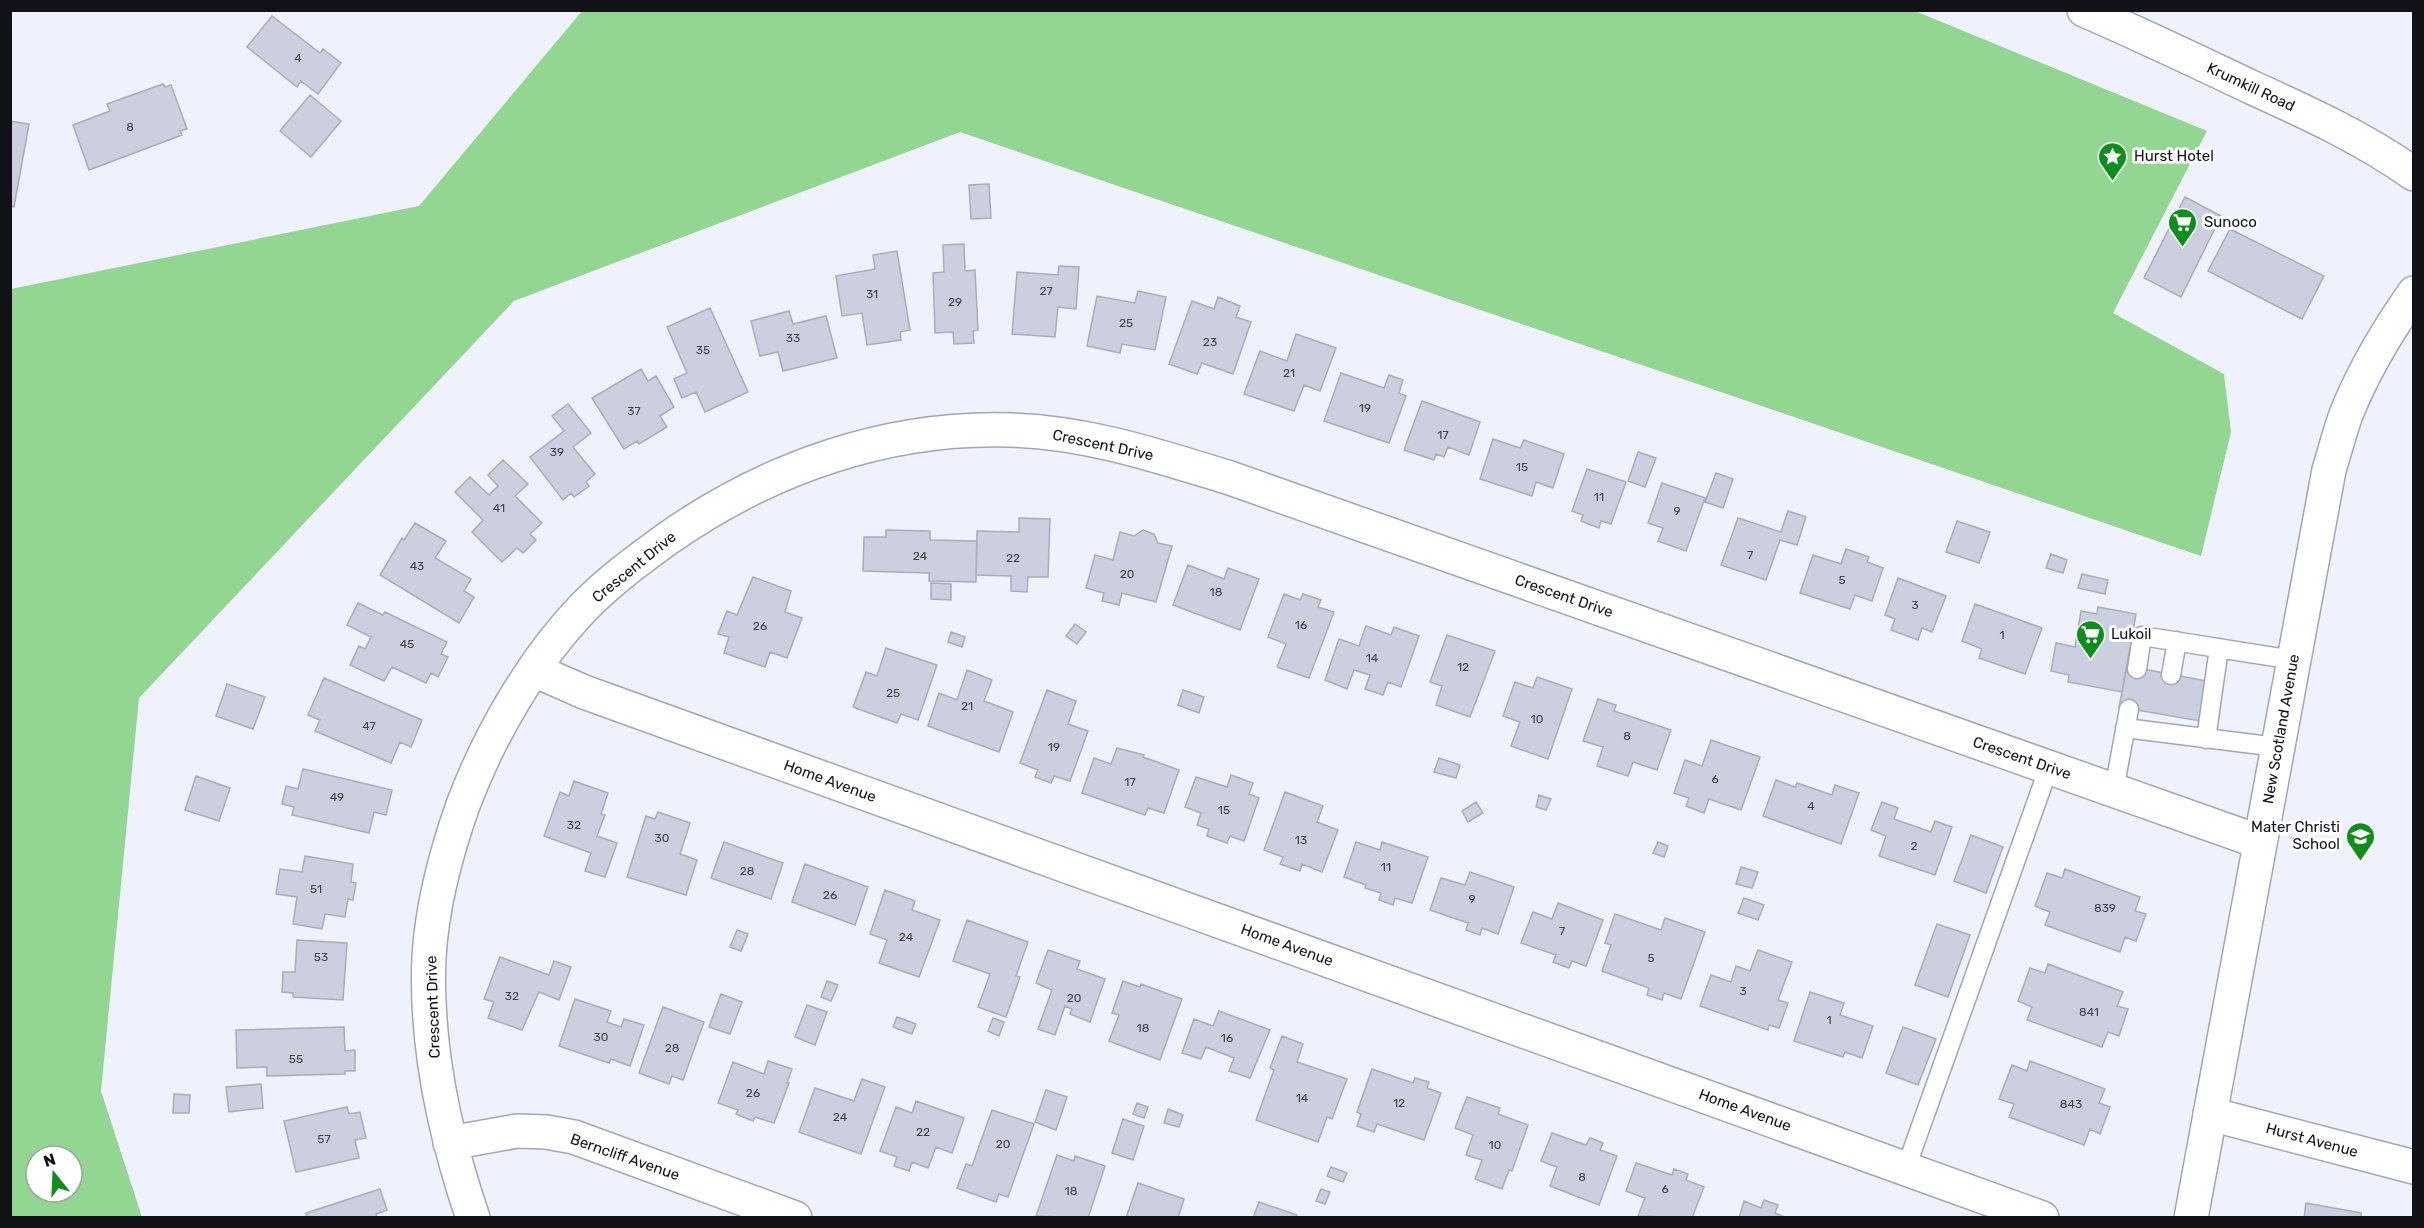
<svg xmlns="http://www.w3.org/2000/svg" width="2424" height="1228" font-family="Rubik,sans-serif">
<style>
.forest{fill:#93d691;fill-rule:evenodd}
.building{fill:#cbcfdf;stroke:#a8acbc;stroke-width:1.5}
.lines{fill:none;stroke-linecap:round;stroke-linejoin:round}
.service-casing{stroke:#a2a6b5;stroke-width:21}
.minor-casing{stroke:#a2a6b5;stroke-width:36}
.tertiary-casing{stroke:#a2a6b5;stroke-width:36}
.service{stroke:#fff;stroke-width:18}
.minor{stroke:#fff;stroke-width:33}
.tertiary{stroke:#fff;stroke-width:33}
.labels{text-anchor:middle;stroke-width:6;stroke-linejoin:round;paint-order:stroke}
.number-label{font-size:12px;fill:#40414a}
.street-label{font-size:15px;fill:#111218;stroke:#fff}
.poi-label{font-size:15px;fill:#111218;stroke:#fff;text-anchor:start}
</style>
<rect width="100%" height="100%" fill="#eff2fc"/>
<path class="forest" d="M582 11H1915L2207 131 2113 313 2224 374 2231 432 2201 556 960 132 514 301 139 698 101 1091 142 1217H11V289L419 206ZM36 1156H72V1192H36Z"/>
<path class="building" d="M272 16 320 53 323 49 341 63 318 94 301 81 297 87 247 47Z
M163 84 165 87 171 85 187 129 180 131 182 135 89 170 73 125 110 111 107 104Z
M310 95 341 121 311 157 280 131Z
M10 121 29 124 14 207 10 206Z
M989 184 991 218 971 219 969 185Z
M2185 197 2221 216 2181 297 2144 278Z
M2230 229 2324 276 2302 319 2208 271Z
M964 244 965 271 975 270 978 330 973 331 974 343 954 344 953 332 935 333 933 273 944 272 943 245Z
M897 251 910 330 900 332 901 340 867 345 862 313 842 316 836 276 875 269 873 255Z
M1059 266 1079 267 1076 309 1058 307 1055 337 1012 334 1017 272 1058 275Z
M1138 291 1166 297 1155 350 1122 344 1120 353 1087 346 1097 296 1135 303Z
M1218 297 1240 306 1236 317 1251 322 1233 374 1202 363 1197 374 1169 364 1192 301 1214 309Z
M710 308 748 392 705 412 696 392 682 398 674 379 687 373 667 327Z
M789 311 793 324 826 316 837 358 783 371 778 352 760 356 751 321Z
M1296 334 1336 348 1320 391 1304 385 1294 411 1244 394 1260 351 1287 361Z
M641 369 648 381 656 376 674 407 660 416 667 427 639 444 637 441 624 449 592 398Z
M1341 373 1384 388 1389 375 1403 380 1399 393 1406 396 1389 443 1324 421Z
M1422 401 1480 422 1469 455 1448 447 1444 457 1436 454 1434 460 1404 450Z
M568 404 591 433 573 447 595 474 586 482 589 486 574 497 571 493 563 500 530 457 564 431 552 416Z
M1493 439 1520 448 1524 440 1564 454 1553 488 1536 482 1532 496 1480 479Z
M1638 452 1656 458 1645 487 1628 481Z
M503 460 528 484 515 496 542 523 530 534 536 540 523 553 517 548 502 562 472 532 483 520 455 492 470 477 489 495 498 486 488 475Z
M1587 469 1626 482 1611 524 1601 521 1599 528 1581 521 1583 515 1572 511Z
M1716 473 1733 479 1723 508 1705 502Z
M1662 483 1705 498 1686 551 1658 541 1663 528 1648 523Z
M1788 511 1806 517 1797 545 1780 540 1766 580 1721 565 1738 518 1781 532Z
M1019 518 1050 519 1048 577H1028L1027 592 1011 591V576L976 575 977 531 1019 532Z
M1957 521 1990 532 1979 563 1946 552Z
M415 523 446 541 435 558 471 579 464 591 474 597 459 623 380 575 402 538 404 540Z
M886 530 930 531V540L977 541 976 582 929 581V573L863 571 864 537H886Z
M1143 530 1154 534 1158 543 1172 546 1156 602 1122 593 1119 605 1102 601 1104 593 1086 588 1095 555 1113 560 1120 532 1134 536Z
M1846 549 1869 557 1867 562 1883 568 1872 601 1855 595 1850 609 1800 593 1813 555 1841 564Z
M2051 554 2067 560 2063 573 2046 568Z
M1188 565 1224 579 1228 568 1259 579 1240 630 1173 605Z
M2082 574 2108 580 2105 594 2078 588Z
M753 577 791 591 785 612 802 618 787 658 770 652 765 667 724 653 729 637 718 634 727 611 737 615Z
M1898 578 1946 596 1932 632 1922 628 1918 640 1891 630 1895 619 1885 615Z
M931 583 951 584V600L931 599Z
M1284 594 1300 600 1303 594 1321 600 1318 607 1334 612 1309 678 1277 667 1286 644 1268 637Z
M358 603 383 615 385 612 447 642 441 654 448 657 438 677 431 673 426 683 392 667 384 681 350 665 359 646 365 649 371 637 347 625Z
M1975 604 2042 628 2025 674 1979 658 1982 649 1962 641Z
M2098 607 2136 614 2122 692 2068 682 2069 675 2051 671 2056 643 2075 647 2081 611 2097 614Z
M1075 624 1086 632 1077 644 1066 636Z
M1366 626 1391 635 1394 627 1419 636 1401 687 1388 682 1383 695 1365 689 1370 675 1354 670 1347 689 1325 680 1339 639 1359 646Z
M951 632 965 637 962 647 948 642Z
M1447 635 1495 651 1470 717 1436 705 1442 686 1430 682Z
M886 648 937 665 918 720 901 714 897 723 853 707 866 672 877 676Z
M2127 666 2207 681 2200 721 2119 707Z
M967 670 992 680 984 701 1013 712 999 752 928 726 939 693 957 700Z
M1537 677 1572 689 1548 759 1511 746 1520 722 1503 716 1515 682 1533 688Z
M324 678 422 720 411 747 400 742 391 763 315 731 320 720 308 715Z
M227 684 265 697 253 729 216 716Z
M1047 690 1076 701 1068 724 1088 731 1070 781 1054 776 1051 783 1035 777 1038 770 1020 763Z
M1183 690 1204 697 1199 713 1178 705Z
M1598 699 1616 705 1614 711 1671 730 1657 770 1633 762 1628 776 1597 766 1603 747 1583 741Z
M1711 740 1760 757 1741 810 1709 799 1704 813 1686 806 1689 798 1674 793 1685 760 1702 766Z
M1117 748 1144 755 1143 757 1179 770 1164 813 1148 808 1145 815 1082 793 1094 758 1111 764Z
M1439 758 1460 765 1456 778 1434 772Z
M303 769 392 790 386 815 374 812 369 833 292 815 294 807 282 804 286 786 298 789Z
M1231 775 1253 783 1249 794 1259 798 1244 841 1230 836 1227 843 1207 836 1209 829 1197 825 1201 813 1185 807 1196 777 1227 787Z
M196 776 230 788 219 821 185 810Z
M1776 780 1795 787 1797 783 1832 795 1835 785 1859 793 1841 844 1763 816Z
M574 781 608 793 601 814 605 815 597 836 617 843 605 877 585 871 591 853 544 836 560 792 569 796Z
M1285 792 1323 806 1317 822 1338 830 1322 872 1302 864 1300 871 1280 864 1283 857 1264 850Z
M1539 795 1551 799 1546 810 1536 807Z
M1476 802 1483 813 1468 822 1462 811Z
M1882 802 1898 808 1894 819 1931 832 1935 821 1952 827 1935 875 1879 856 1886 836 1871 830Z
M658 812 690 823 680 854 697 860 686 895 627 877 646 816 655 819Z
M1971 835 2003 847 1986 893 1954 881Z
M724 842 783 863 771 899 711 878Z
M1356 842 1380 850 1382 842 1428 857 1412 903 1395 898 1393 905 1379 900 1381 893 1365 888 1366 885 1344 877Z
M1658 842 1668 846 1664 857 1653 853Z
M305 856 353 864 351 882 356 883 353 900 348 899 345 917 325 914 322 929 293 924 297 897 276 894 280 869 302 872Z
M805 864 868 887 855 925 792 902Z
M1741 867 1758 872 1752 888 1736 884Z
M2065 869 2140 897 2135 911 2146 914 2136 941 2125 937 2120 952 2045 925 2050 912 2035 906 2047 873 2062 878Z
M1470 872 1514 887 1498 934 1482 928 1480 935 1466 930 1468 923 1430 910 1441 878 1465 885Z
M885 890 915 901 912 910 940 920 919 977 879 963 887 940 870 934Z
M1744 898 1764 905 1758 920 1738 913Z
M1558 903 1603 920 1586 966 1572 961 1569 968 1553 962 1556 955 1521 943 1533 912 1552 919Z
M1615 914 1661 930 1665 918 1705 932 1681 999 1664 993 1662 1000 1647 995 1649 988 1602 971 1611 945 1605 943Z
M967 920 1028 942 1016 976 1020 977 1006 1017 978 1007 990 974 953 961Z
M1937 924 1970 935 1948 997 1915 985Z
M737 930 748 934 741 951 730 947Z
M297 940 347 943 343 1000 293 997V993L282 992 283 972H295Z
M1048 950 1080 961 1077 969 1105 979 1090 1022 1070 1014 1072 1009 1065 1006 1055 1035 1038 1029 1052 990 1036 983Z
M1758 950 1792 962 1778 1000 1788 1003 1779 1028 1769 1025 1768 1030 1700 1006 1711 975 1731 982 1736 966 1750 971Z
M500 957 549 975 554 961 571 967 559 1000 539 992 522 1030 488 1018 494 1002 484 999Z
M2048 964 2123 992 2117 1006 2128 1009 2119 1036 2108 1032 2102 1047 2027 1020 2032 1007 2018 1001 2030 968 2045 973Z
M827 981 838 985 831 1001 821 997Z
M1123 981 1140 987 1141 984 1182 999 1160 1060 1109 1041 1119 1015 1112 1013Z
M1810 992 1844 1003 1840 1015 1873 1026 1862 1058 1845 1052 1843 1057 1794 1041Z
M721 994 742 1002 730 1034 709 1027Z
M575 999 611 1011 607 1022 621 1027 624 1019 644 1025 630 1066 611 1059 609 1063 559 1046Z
M807 1005 827 1012 815 1045 795 1037Z
M663 1007 704 1022 683 1080 672 1076 669 1084 639 1073Z
M1219 1011 1270 1030 1250 1078 1229 1071 1234 1058 1206 1047 1201 1059 1182 1053 1194 1019 1213 1026Z
M897 1017 916 1024 912 1034 893 1027Z
M993 1018 1004 1022 999 1036 988 1031Z
M344 1027 345 1051 355 1050V1071H345V1074L267 1076V1067L237 1068 236 1030Z
M1903 1027 1936 1039 1918 1085 1886 1073Z
M1282 1036 1303 1044 1297 1062 1347 1079 1332 1119 1327 1117 1318 1142 1256 1120 1274 1070 1270 1068Z
M768 1061 792 1069 787 1083H789L774 1123 755 1117 753 1121 736 1114 738 1110 718 1103 733 1062 764 1074Z
M2030 1061 2105 1089 2099 1103 2110 1107 2100 1134 2090 1129 2084 1145 2009 1117 2014 1104 1999 1099 2012 1065 2027 1071Z
M1372 1069 1413 1083 1415 1078 1429 1082 1427 1088 1441 1093 1424 1140 1377 1124 1374 1132 1357 1126 1361 1114 1357 1112Z
M862 1079 885 1087 861 1154 799 1132 815 1088 854 1101Z
M261 1084 263 1108 229 1112 226 1087Z
M1046 1090 1067 1097 1056 1130 1035 1122Z
M174 1094 190 1095 189 1113H173Z
M1467 1097 1500 1108 1498 1114 1528 1125 1512 1171 1509 1170 1502 1189 1475 1179 1482 1160 1466 1155 1473 1135 1455 1128Z
M916 1101 964 1118 952 1153 936 1147 928 1168 912 1162 909 1171 894 1166 897 1157 880 1151 896 1107 912 1113Z
M1137 1103 1148 1107 1144 1118 1133 1114Z
M347 1107 349 1114 360 1112 366 1138 355 1140 359 1158 296 1172 284 1121Z
M1168 1109 1183 1115 1179 1127 1164 1123Z
M992 1110 1034 1124 1008 1197 999 1194 996 1202 957 1188 966 1164 972 1166Z
M1123 1119 1144 1126 1133 1160 1112 1153Z
M1552 1133 1586 1145 1590 1138 1603 1143 1600 1150 1617 1156 1599 1205 1550 1186 1557 1167 1541 1161Z
M1057 1155 1074 1161 1075 1156 1105 1166 1088 1218 1036 1216Z
M1636 1163 1672 1175 1674 1169 1688 1174 1686 1180 1704 1187 1692 1218 1638 1216 1645 1198 1626 1191Z
M1331 1167 1347 1173 1343 1182 1327 1176Z
M1138 1183 1184 1199 1178 1218H1126Z
M380 1189 387 1210 376 1214 377 1218H308L306 1213Z
M1321 1189 1330 1192 1325 1204 1316 1201Z
M1764 1200 1778 1205 1775 1213 1787 1218H1739L1744 1201 1761 1208Z
M1259 1202 1297 1215 1296 1218H1253Z
M2306 1203 2361 1213V1218H2304Z"/>
<g class="lines">
<defs>
<path id="service" d="M2137 669 2142 636 2293 660
M2171 675 2177 641
M2125 728 2277 747
M2206 739 2219 648
M2114 790 2129 709
M1906 1168 2049 767"/>
<path id="minor" d="M534 670 584 692 2042 1218
M2210 1114 2414 1167
M450 1143 517 1131 546 1132 574 1137 795 1218
M473 1218C444 1133 425 1046 429 957 432 906 446 853 463 805 489 736 532 661 583 608 608 582 638 560 667 539 768 468 887 426 1011 430 1087 432 1158 456 1230 478L2260 842"/>
<path id="tertiary" d="M2084 10C2140 34 2196 61 2251 87 2308 113 2363 138 2414 174
M2191 1218 2329 470C2335 451 2340 430 2347 412 2364 370 2388 330 2414 293"/>
</defs>
<use href="#service" class="service-casing"/>
<use href="#minor" class="minor-casing"/>
<use href="#tertiary" class="tertiary-casing"/>
<use href="#service" class="service"/>
<use href="#minor" class="minor"/>
<use href="#tertiary" class="tertiary"/>
</g>
<defs>
<symbol id="sight-pin" viewBox="-11 -11 22 30"><path d="M0 17L-7.5 6A9.5 9.5 0 1 1 7.5 6Z" fill="#0e8e1b" stroke="#fff"/><path d="M0-6L1.8-2.2L6-1.7L2.9 1.2L3.7 5.4L0 3.3L-3.7 5.4L-2.9 1.2L-6-1.7L-1.8-2.2Z" fill="#fff"/></symbol>
<symbol id="supermarket-pin" viewBox="-11 -11 22 30"><path d="M0 17L-7.5 6A9.5 9.5 0 1 1 7.5 6Z" fill="#0e8e1b" stroke="#fff"/><path d="M-6-5.5h2.5l.6 2H6L4.5 2H-2.5L-4.4-4H-6ZM-1.5 3.2a1.3 1.3 0 1 0 .1 0ZM3 3.2a1.3 1.3 0 1 0 .1 0Z" fill="#fff"/></symbol>
<symbol id="school-pin" viewBox="-11 -11 22 30"><path d="M0 17L-7.5 6A9.5 9.5 0 1 1 7.5 6Z" fill="#0e8e1b" stroke="#fff"/><path d="M0-5L7-2L0 1L-7-2ZM-4 1L0 2.5L4 1V4Q0 6-4 4Z" fill="#fff"/></symbol>
</defs>
<g fill-rule="evenodd">
<use href="#sight-pin" x="2096" y="140" width="33" height="45"/>
<use href="#supermarket-pin" x="2166" y="206" width="33" height="45"/>
<use href="#supermarket-pin" x="2074" y="618" width="33" height="45"/>
<use href="#school-pin" x="2344" y="820" width="33" height="45"/>
</g>
<g class="labels">
<g class="number-label">
<text x="298" y="62">4</text>
<text x="130" y="131">8</text>
<text x="1046" y="295">27</text>
<text x="872" y="298">31</text>
<text x="955" y="306">29</text>
<text x="1126" y="327">25</text>
<text x="793" y="342">33</text>
<text x="1210" y="346">23</text>
<text x="703" y="354">35</text>
<text x="1289" y="377">21</text>
<text x="1365" y="412">19</text>
<text x="634" y="415">37</text>
<text x="1443" y="439">17</text>
<text x="557" y="456">39</text>
<text x="1522" y="471">15</text>
<text x="1599" y="501">11</text>
<text x="499" y="512">41</text>
<text x="1677" y="515">9</text>
<text x="1750" y="559">7</text>
<text x="920" y="560">24</text>
<text x="1013" y="562">22</text>
<text x="417" y="570">43</text>
<text x="1127" y="578">20</text>
<text x="1842" y="584">5</text>
<text x="1216" y="596">18</text>
<text x="1915" y="609">3</text>
<text x="1301" y="629">16</text>
<text x="760" y="630">26</text>
<text x="2002" y="639">1</text>
<text x="407" y="648">45</text>
<text x="1372" y="662">14</text>
<text x="1463" y="671">12</text>
<text x="893" y="697">25</text>
<text x="967" y="710">21</text>
<text x="1537" y="723">10</text>
<text x="369" y="730">47</text>
<text x="1627" y="740">8</text>
<text x="1054" y="751">19</text>
<text x="1715" y="783">6</text>
<text x="1130" y="786">17</text>
<text x="337" y="801">49</text>
<text x="1811" y="810">4</text>
<text x="1224" y="814">15</text>
<text x="574" y="829">32</text>
<text x="662" y="842">30</text>
<text x="1301" y="844">13</text>
<text x="1914" y="850">2</text>
<text x="1386" y="871">11</text>
<text x="747" y="875">28</text>
<text x="316" y="893">51</text>
<text x="830" y="899">26</text>
<text x="1472" y="903">9</text>
<text x="2105" y="912">839</text>
<text x="1562" y="935">7</text>
<text x="906" y="941">24</text>
<text x="321" y="961">53</text>
<text x="1651" y="962">5</text>
<text x="1743" y="995">3</text>
<text x="512" y="1000">32</text>
<text x="1074" y="1002">20</text>
<text x="2089" y="1016">841</text>
<text x="1829" y="1024">1</text>
<text x="1143" y="1032">18</text>
<text x="601" y="1041">30</text>
<text x="1227" y="1042">16</text>
<text x="672" y="1052">28</text>
<text x="296" y="1063">55</text>
<text x="753" y="1097">26</text>
<text x="1302" y="1102">14</text>
<text x="1399" y="1107">12</text>
<text x="2071" y="1108">843</text>
<text x="840" y="1121">24</text>
<text x="923" y="1136">22</text>
<text x="324" y="1143">57</text>
<text x="1003" y="1148">20</text>
<text x="1495" y="1149">10</text>
<text x="1582" y="1181">8</text>
<text x="1665" y="1193">6</text>
<text x="1071" y="1195">18</text>
</g>
<g class="street-label">
<text transform="translate(2251 87) rotate(25)" y="5">Krumkill Road</text>
<text transform="translate(1103 445) rotate(12)" y="5">Crescent Drive</text>
<text transform="translate(634 567) rotate(-39)" y="5">Crescent Drive</text>
<text transform="translate(1564 596) rotate(19)" y="5">Crescent Drive</text>
<text transform="translate(2281 729) rotate(-80)" y="5">New Scotland Avenue</text>
<text transform="translate(2022 758) rotate(19)" y="5">Crescent Drive</text>
<text transform="translate(830 781) rotate(20)" y="5">Home Avenue</text>
<text transform="translate(1287 945) rotate(20)" y="5">Home Avenue</text>
<text transform="translate(433 1007) rotate(-92)" y="5">Crescent Drive</text>
<text transform="translate(1745 1110) rotate(20)" y="5">Home Avenue</text>
<text transform="translate(2312 1140) rotate(15)" y="5">Hurst Avenue</text>
<text transform="translate(625 1157) rotate(19)" y="5">Berncliff Avenue</text>
</g>
<g class="poi-label">
<text x="2134" y="161">Hurst Hotel</text>
<text x="2204" y="227">Sunoco</text>
<text x="2111" y="639">Lukoil</text>
<text x="2340" y="832" text-anchor="end">Mater Christi<tspan x="2340" dy="17">School</tspan></text>
</g>
</g>
<rect width="2424" height="1228" fill="none" stroke="#111218" stroke-width="24"/>
<g transform="translate(54 1174) rotate(342)"><circle r="28" fill="#ffffff" stroke="#a0a0a3" stroke-width="1.5"/>
<path d="M0-4.5L10 22L0 15L-10 22Z" fill="#0e8e1b"/>
<text y="-9" font-size="16" font-weight="bold" text-anchor="middle" fill="#111218">N</text>
</g>
</svg>
